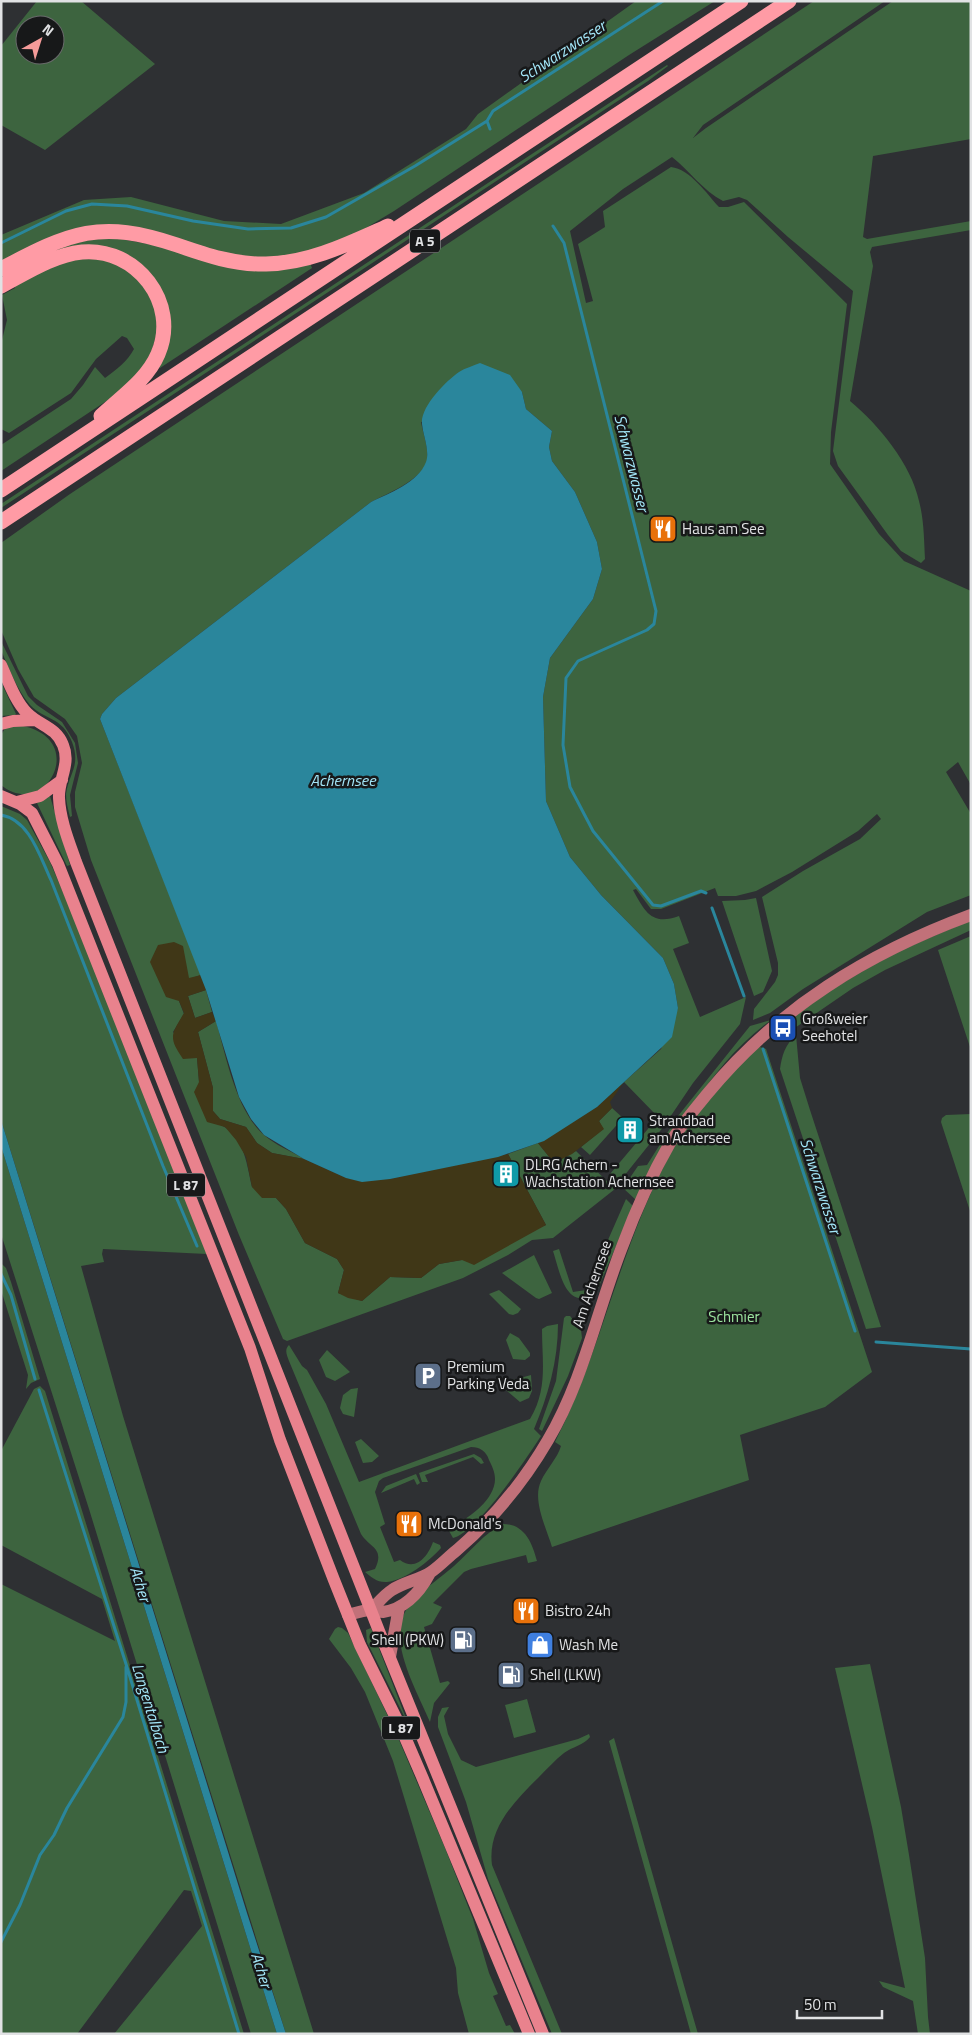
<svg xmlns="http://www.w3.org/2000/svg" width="972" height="2035" font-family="'Titillium Web',sans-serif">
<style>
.green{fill:#3d643f;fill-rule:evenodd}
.sand{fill:#403717}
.water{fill:#2a869c}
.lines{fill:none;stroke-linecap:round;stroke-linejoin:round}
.stream{stroke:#2a869c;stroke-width:3}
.secondary{stroke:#c17179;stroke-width:12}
.primary{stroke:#e9828d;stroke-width:12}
.highway{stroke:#ff9ba5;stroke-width:15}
.labels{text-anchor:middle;stroke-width:5;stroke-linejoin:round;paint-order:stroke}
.shield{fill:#171819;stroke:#a4a5a7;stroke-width:1}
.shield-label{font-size:14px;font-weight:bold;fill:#e1e2e4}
.poi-label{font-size:15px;fill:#e1e2e4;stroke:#171819;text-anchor:start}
.street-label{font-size:15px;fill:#e1e2e4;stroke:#171819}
.park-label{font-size:15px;fill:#9ee7a1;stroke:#171819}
.water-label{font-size:16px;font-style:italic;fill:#a3e6f8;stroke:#171819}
</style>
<rect width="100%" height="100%" fill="#2e3033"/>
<path class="green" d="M37 1H81L155 64 45 150 1 125V46ZM25 25H55V55H25Z
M636 1H715L629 55 394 211 351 237 298 256 242 258 119 225 1 261V235L84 200 131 197 224 221 281 224 364 193 466 129 478 114Z
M814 1H885L703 125 693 138 706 128 893 1H971V139L873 156 863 237 867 239 971 221V230L872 247 870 252 873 266 850 401C879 425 911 464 919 501 924 520 924 539 925 559L921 563 901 551 888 535 838 466 833 451 853 291 788 237 747 200 739 197 723 201C703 191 689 170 672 157L623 189 570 231 586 303 593 301 578 244 605 227 603 211 671 167C690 169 707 194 719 207H728L744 202 847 304 831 432 830 464 879 534 904 561 971 591V785L958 762 946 772 971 814V895L927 912 803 989 770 1013 753 1020 754 1009 775 982 778 975V963L762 897 803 871 860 839 881 819 877 814 858 831 792 872 756 891 736 896H718L715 888 661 909H651L636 889 633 890C645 912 652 926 679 916L689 943 673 949 700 1017 746 997 740 1024 693 1083 664 1126 620 1181 610 1174 658 1117 624 1082 661 1049 678 1008 674 984 663 958 601 895 570 857 546 801 543 697 550 658 593 599 602 569 597 542 575 492 552 461 549 447 552 431 526 409 522 392 421 422C423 433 429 449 427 461 422 480 386 494 371 502L116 698 102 714 100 719 201 975 189 979 179 1001 184 1014 173 1032 197 1058 199 1082 207 1121C213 1123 221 1124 226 1128 245 1141 247 1166 252 1187L276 1198 286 1209 305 1243 337 1259 344 1270 338 1293 362 1301 390 1277 421 1278 439 1264 462 1260 546 1225 508 1154 538 1143 554 1163 576 1151 615 1189 553 1238 532 1240 508 1255 463 1278 287 1341 283 1339 239 1235 91 860 75 807V792L82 763 77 736 65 719 34 697 18 669 1 630V543L70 494Z
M667 65 668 66 648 81 1 508V504Z
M110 237 169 248 310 263 312 268 160 368 158 366 168 313 109 249 1 280V276L72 243Z
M87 256 124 265 151 294 159 325 149 361 120 392 1 471V445L71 399 83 385 95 367 105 378C117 369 127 362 134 349L127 338 122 336 96 359 71 393 9 433 1 429V344L7 320 2 295 15 288 14 285 59 262Z
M1 641 28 696 37 705 62 722 75 743 78 763 70 795 72 816 70 817C68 809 66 802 66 794 69 773 81 766 72 742 62 716 44 720 30 705 17 690 9 668 1 650Z
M1 682 16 714 15 715 1 716Z
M23 726C89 740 45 821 1 785V735L6 727Z
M50 796 70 865 67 866 37 803Z
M1 806 20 814 27 820 50 862 75 920 207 1254 103 1249 102 1254 104 1262 81 1266 123 1416 314 2034H286L1 1120Z
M756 898 772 971 763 992 754 996 722 901 745 900Z
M971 920V930L885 970 853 988 786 1034H783L781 1028 782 1024 836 987 875 964 906 948Z
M971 936V1050L938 950Z
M206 990 212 1012 195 1018 188 996Z
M771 1020C709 1065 674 1136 636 1200L623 1188 638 1166 647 1165 678 1116 750 1026Z
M216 1021C226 1056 236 1111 264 1135 275 1145 291 1151 304 1159L272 1153 257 1143 246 1127 220 1119 213 1111V1088L198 1032Z
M796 1035 800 1078 810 1110 881 1327 866 1329 780 1069C782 1055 785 1045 796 1035Z
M760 1047 766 1049 872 1372 825 1407 740 1435 749 1480 552 1547C546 1527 532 1500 541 1481 547 1468 557 1459 561 1446L555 1442C601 1352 619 1252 666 1162 687 1122 720 1088 748 1053Z
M612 1108 623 1118 590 1155 581 1147 603 1129 599 1121Z
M971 1114V1214L941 1122 942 1118 946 1115Z
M1 1146 277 2034H251L89 1509 3 1240 1 1234Z
M626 1199 633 1206 597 1291C567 1315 560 1273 553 1251L559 1249 573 1292 586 1290Z
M534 1255 552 1293 539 1299 536 1298 502 1273Z
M1 1263 6 1268 11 1282 40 1379 31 1383 26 1389 28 1375 1 1290Z
M499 1290 521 1309 518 1313 513 1315 509 1314 489 1294Z
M566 1316H570L581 1330 582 1338 568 1376 542 1431 539 1429 556 1381 564 1318Z
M558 1324C558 1361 548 1396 534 1429L541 1436C525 1460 479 1531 453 1538L448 1529C466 1520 495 1501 495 1479 495 1472 492 1466 489 1460 486 1451 480 1447 471 1447L383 1478 379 1481 375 1492 385 1524 380 1527 394 1562 400 1560C416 1572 428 1556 433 1542L440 1545 441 1548C428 1562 406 1580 387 1582 378 1583 371 1577 365 1572L375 1569C385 1548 370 1548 361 1534L289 1361C287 1355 284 1350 289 1345L302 1366 307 1370 326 1404 359 1482 530 1419C548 1389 542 1362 542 1329L547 1326Z
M510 1333 519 1338 530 1353V1356L525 1360 513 1359 506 1340Z
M327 1350 350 1372 335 1381 326 1377 319 1360Z
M531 1375 532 1391 529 1398 520 1402 499 1384Z
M40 1386 45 1391 244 2034H114L202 1926 191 1891 184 1890 77 2034H1V1584L115 1641 102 1599 1 1545V1451L34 1389Z
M358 1388 354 1417 343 1414 340 1408 343 1395 351 1389Z
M361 1439 379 1456 372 1462 363 1463 355 1442Z
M474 1454 481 1458 484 1463 481 1464 473 1457 425 1475 428 1482H422L419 1473Z
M416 1474 420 1483 417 1485 414 1479 381 1493 386 1486Z
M503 1524C524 1524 532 1542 537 1561L528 1563 526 1555 471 1569 464 1572 433 1603 442 1607 432 1624 424 1627 440 1683 448 1681 450 1683 434 1703 430 1722C418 1693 389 1644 404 1614 413 1596 439 1579 454 1566 470 1552 484 1533 503 1524Z
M338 1627 342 1628 348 1633 396 1733 445 1848 473 1919 489 1973 498 1994 493 1996 506 2026 510 2025 515 2034H469L458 1993 456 1968 393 1761 365 1692 351 1668 329 1639 335 1629Z
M371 1628 409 1726 367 1642 366 1630Z
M870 1664 901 1807 909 1855 925 1958 928 2017 930 2034H918L913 2001 883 1987 879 1981 905 1988 872 1827 835 1668Z
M527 1699 536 1732 514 1738 505 1705Z
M449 1707 444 1716 448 1734 461 1760 476 1767 578 1739 589 1734 590 1737C584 1745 572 1747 564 1753 555 1760 547 1769 539 1777 515 1801 487 1828 492 1865L562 2034H552L488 1879 466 1802 438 1727V1717L442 1708Z
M614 1738 687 1996 698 2034H691L609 1741Z"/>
<path class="sand" d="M174 942 183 946 189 978 201 975 206 990 188 996 195 1018 212 1012 216 1021 198 1032 213 1088V1111L220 1119 246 1127 257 1143 272 1153 304 1159 346 1178 390 1179 508 1154 546 1225 474 1265 462 1260 439 1264 421 1278 390 1277 362 1301 348 1298 338 1293 344 1270 337 1259 305 1243 286 1209 276 1198H262L252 1187 246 1157 236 1140 225 1127 207 1122 194 1092 199 1082 197 1058 183 1059C168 1037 171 1035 184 1013L179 1001 166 997 150 962 158 945Z
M624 1082 610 1102 612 1108 599 1121 604 1129 572 1154 554 1163 538 1143 597 1107Z"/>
<path class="water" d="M480 363 510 375 522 392 526 409 552 431 549 447 552 461 575 492 597 542 602 569 593 599 550 658 543 697 546 801 570 857 601 895 663 958 674 984 678 1008 672 1037 661 1048 597 1107 544 1141 498 1157 390 1179 362 1182 346 1178 304 1159 264 1135 251 1119 239 1097 206 990 100 719 102 714 116 698 371 502C389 493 418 483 426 462 430 451 423 435 422 424 420 407 446 381 459 372 465 368 473 366 480 363Z
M1 1120 247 1913 286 2034H277L1 1146Z"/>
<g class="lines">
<path class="stream" d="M490 129 487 121 493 111 663 1
M553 226 564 243 656 611 654 624 647 630 578 661 566 678 563 745 570 787 593 831 653 905 661 906 701 891 706 893
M1 243 66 211 92 204 127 206 193 221 248 229 291 228 326 217 415 166 487 121
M1 815C30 820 40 857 51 880L163 1166 197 1246
M712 908 744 996
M763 1049 855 1331
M1 1274 11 1295 35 1379
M876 1342 971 1349
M39 1390 126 1664 239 2034
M1 1942 20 1905 40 1855 54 1835 67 1808 123 1717 126 1702V1667"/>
<path class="secondary" d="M371 1610C378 1603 384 1595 392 1590 404 1582 419 1580 431 1572 440 1566 448 1557 457 1550 494 1518 523 1483 548 1440 583 1381 597 1311 622 1247 635 1212 651 1176 670 1143 681 1125 695 1109 708 1093 778 1008 868 953 971 915
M348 1615C355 1613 364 1610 371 1610 376 1610 379 1612 383 1612 405 1609 420 1592 430 1573
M390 1657 399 1607"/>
<path class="primary" d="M1 665C8 680 15 701 27 713 40 726 56 727 63 745 71 764 58 780 59 798 60 820 69 842 76 862L379 1631 543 2034
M1 724 13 721 36 720
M1 796 20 804 32 813 58 864 250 1348 280 1440 334 1580 360 1645 401 1728 423 1779 529 2034
M17 802 40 796 62 780"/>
<path class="highway" d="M1 269C71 232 100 219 177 245 206 255 235 265 266 264 310 263 348 244 388 226
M1 286C26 273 53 255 82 252 136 247 180 303 158 354 147 380 121 397 101 416
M1 490 741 1
M1 522 789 1"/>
</g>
<defs>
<symbol id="restaurant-square" viewBox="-11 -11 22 22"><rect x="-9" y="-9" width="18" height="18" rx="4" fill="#e8710a" stroke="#171819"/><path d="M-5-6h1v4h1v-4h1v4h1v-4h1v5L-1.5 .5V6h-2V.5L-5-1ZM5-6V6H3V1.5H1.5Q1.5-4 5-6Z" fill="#fff"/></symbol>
<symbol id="bus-square" viewBox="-11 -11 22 22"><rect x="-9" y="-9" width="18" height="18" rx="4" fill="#1a4fb4" stroke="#171819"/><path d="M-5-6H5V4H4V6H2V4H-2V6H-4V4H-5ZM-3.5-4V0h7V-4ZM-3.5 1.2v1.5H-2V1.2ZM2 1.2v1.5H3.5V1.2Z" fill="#fff"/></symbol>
<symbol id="building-square" viewBox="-11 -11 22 22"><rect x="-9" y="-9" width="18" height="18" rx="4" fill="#0f9aa8" stroke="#171819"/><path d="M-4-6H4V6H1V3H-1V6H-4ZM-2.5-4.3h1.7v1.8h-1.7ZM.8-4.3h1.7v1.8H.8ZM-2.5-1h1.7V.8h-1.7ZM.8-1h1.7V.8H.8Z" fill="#fff"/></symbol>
<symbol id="parking-square" viewBox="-11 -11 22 22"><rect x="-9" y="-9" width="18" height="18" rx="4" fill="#5c6f8a" stroke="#171819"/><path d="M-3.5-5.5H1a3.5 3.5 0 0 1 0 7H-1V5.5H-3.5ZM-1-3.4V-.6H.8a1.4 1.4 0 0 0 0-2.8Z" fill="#fff"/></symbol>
<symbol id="fuel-square" viewBox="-11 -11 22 22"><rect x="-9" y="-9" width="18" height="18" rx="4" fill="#5c6f8a" stroke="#171819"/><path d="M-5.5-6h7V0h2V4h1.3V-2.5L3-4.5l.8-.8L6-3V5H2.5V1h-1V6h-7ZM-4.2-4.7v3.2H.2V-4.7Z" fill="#fff"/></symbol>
<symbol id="shop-square" viewBox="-11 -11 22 22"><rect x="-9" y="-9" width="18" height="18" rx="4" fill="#3f7fe0" stroke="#171819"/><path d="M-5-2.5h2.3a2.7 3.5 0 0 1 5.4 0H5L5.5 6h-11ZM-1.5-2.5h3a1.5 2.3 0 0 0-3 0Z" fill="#fff"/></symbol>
</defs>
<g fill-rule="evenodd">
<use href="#restaurant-square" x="647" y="513" width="32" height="32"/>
<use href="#bus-square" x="767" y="1012" width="32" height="32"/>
<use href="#building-square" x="614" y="1114" width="32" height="32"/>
<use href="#building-square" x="490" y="1158" width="32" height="32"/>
<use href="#parking-square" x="412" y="1360" width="32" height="32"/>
<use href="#restaurant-square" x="393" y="1508" width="32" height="32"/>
<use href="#restaurant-square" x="510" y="1595" width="32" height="32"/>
<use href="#fuel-square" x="447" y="1624" width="32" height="32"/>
<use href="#shop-square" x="524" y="1629" width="32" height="32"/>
<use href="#fuel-square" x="495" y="1659" width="32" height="32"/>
</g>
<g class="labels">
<g class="shield">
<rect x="410" y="229.5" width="30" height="23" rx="4"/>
<rect x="167" y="1173.5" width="38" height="23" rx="4"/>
<rect x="382" y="1716.5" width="38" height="23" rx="4"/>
</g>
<g class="shield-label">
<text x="425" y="246">A 5</text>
<text x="186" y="1190">L 87</text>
<text x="401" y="1733">L 87</text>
</g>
<g class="poi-label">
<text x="682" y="534">Haus am See</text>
<text x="802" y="1024">Großweier<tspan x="802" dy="17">Seehotel</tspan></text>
<text x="649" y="1126">Strandbad<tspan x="649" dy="17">am Achersee</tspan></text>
<text x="525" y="1170">DLRG Achern -<tspan x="525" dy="17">Wachstation Achernsee</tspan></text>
<text x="447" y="1372">Premium<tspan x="447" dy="17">Parking Veda</tspan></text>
<text x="428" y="1529">McDonald's</text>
<text x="545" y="1616">Bistro 24h</text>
<text x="444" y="1645" text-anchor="end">Shell (PKW)</text>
<text x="559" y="1650">Wash Me</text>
<text x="530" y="1680">Shell (LKW)</text>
</g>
<g class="street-label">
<text transform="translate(592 1284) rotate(-71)" y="5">Am Achernsee</text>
</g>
<g class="park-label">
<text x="734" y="1322">Schmier</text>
</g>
<g class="water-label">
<text transform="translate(562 51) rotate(-33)" y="6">Schwarzwasser</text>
<text transform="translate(632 463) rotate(76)" y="6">Schwarzwasser</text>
<text x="343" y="786">Achernsee</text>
<text transform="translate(821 1186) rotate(72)" y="6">Schwarzwasser</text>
<text transform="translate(141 1584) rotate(73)" y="6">Acher</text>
<text transform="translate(151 1708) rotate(73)" y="6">Langentalbach</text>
<text transform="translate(262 1970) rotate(73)" y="6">Acher</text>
</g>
</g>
<rect width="972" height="2035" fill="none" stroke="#e1e2e4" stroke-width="5"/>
<g transform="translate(40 40) rotate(39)"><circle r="24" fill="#171819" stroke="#68696a"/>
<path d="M0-4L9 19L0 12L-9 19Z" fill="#f59b99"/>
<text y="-8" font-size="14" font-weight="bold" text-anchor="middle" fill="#e1e2e4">N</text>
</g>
<path d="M797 2010v8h85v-8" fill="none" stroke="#e1e2e4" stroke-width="2.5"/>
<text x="804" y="2010" font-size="15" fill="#e1e2e4" stroke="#171819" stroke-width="4" paint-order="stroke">50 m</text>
</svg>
